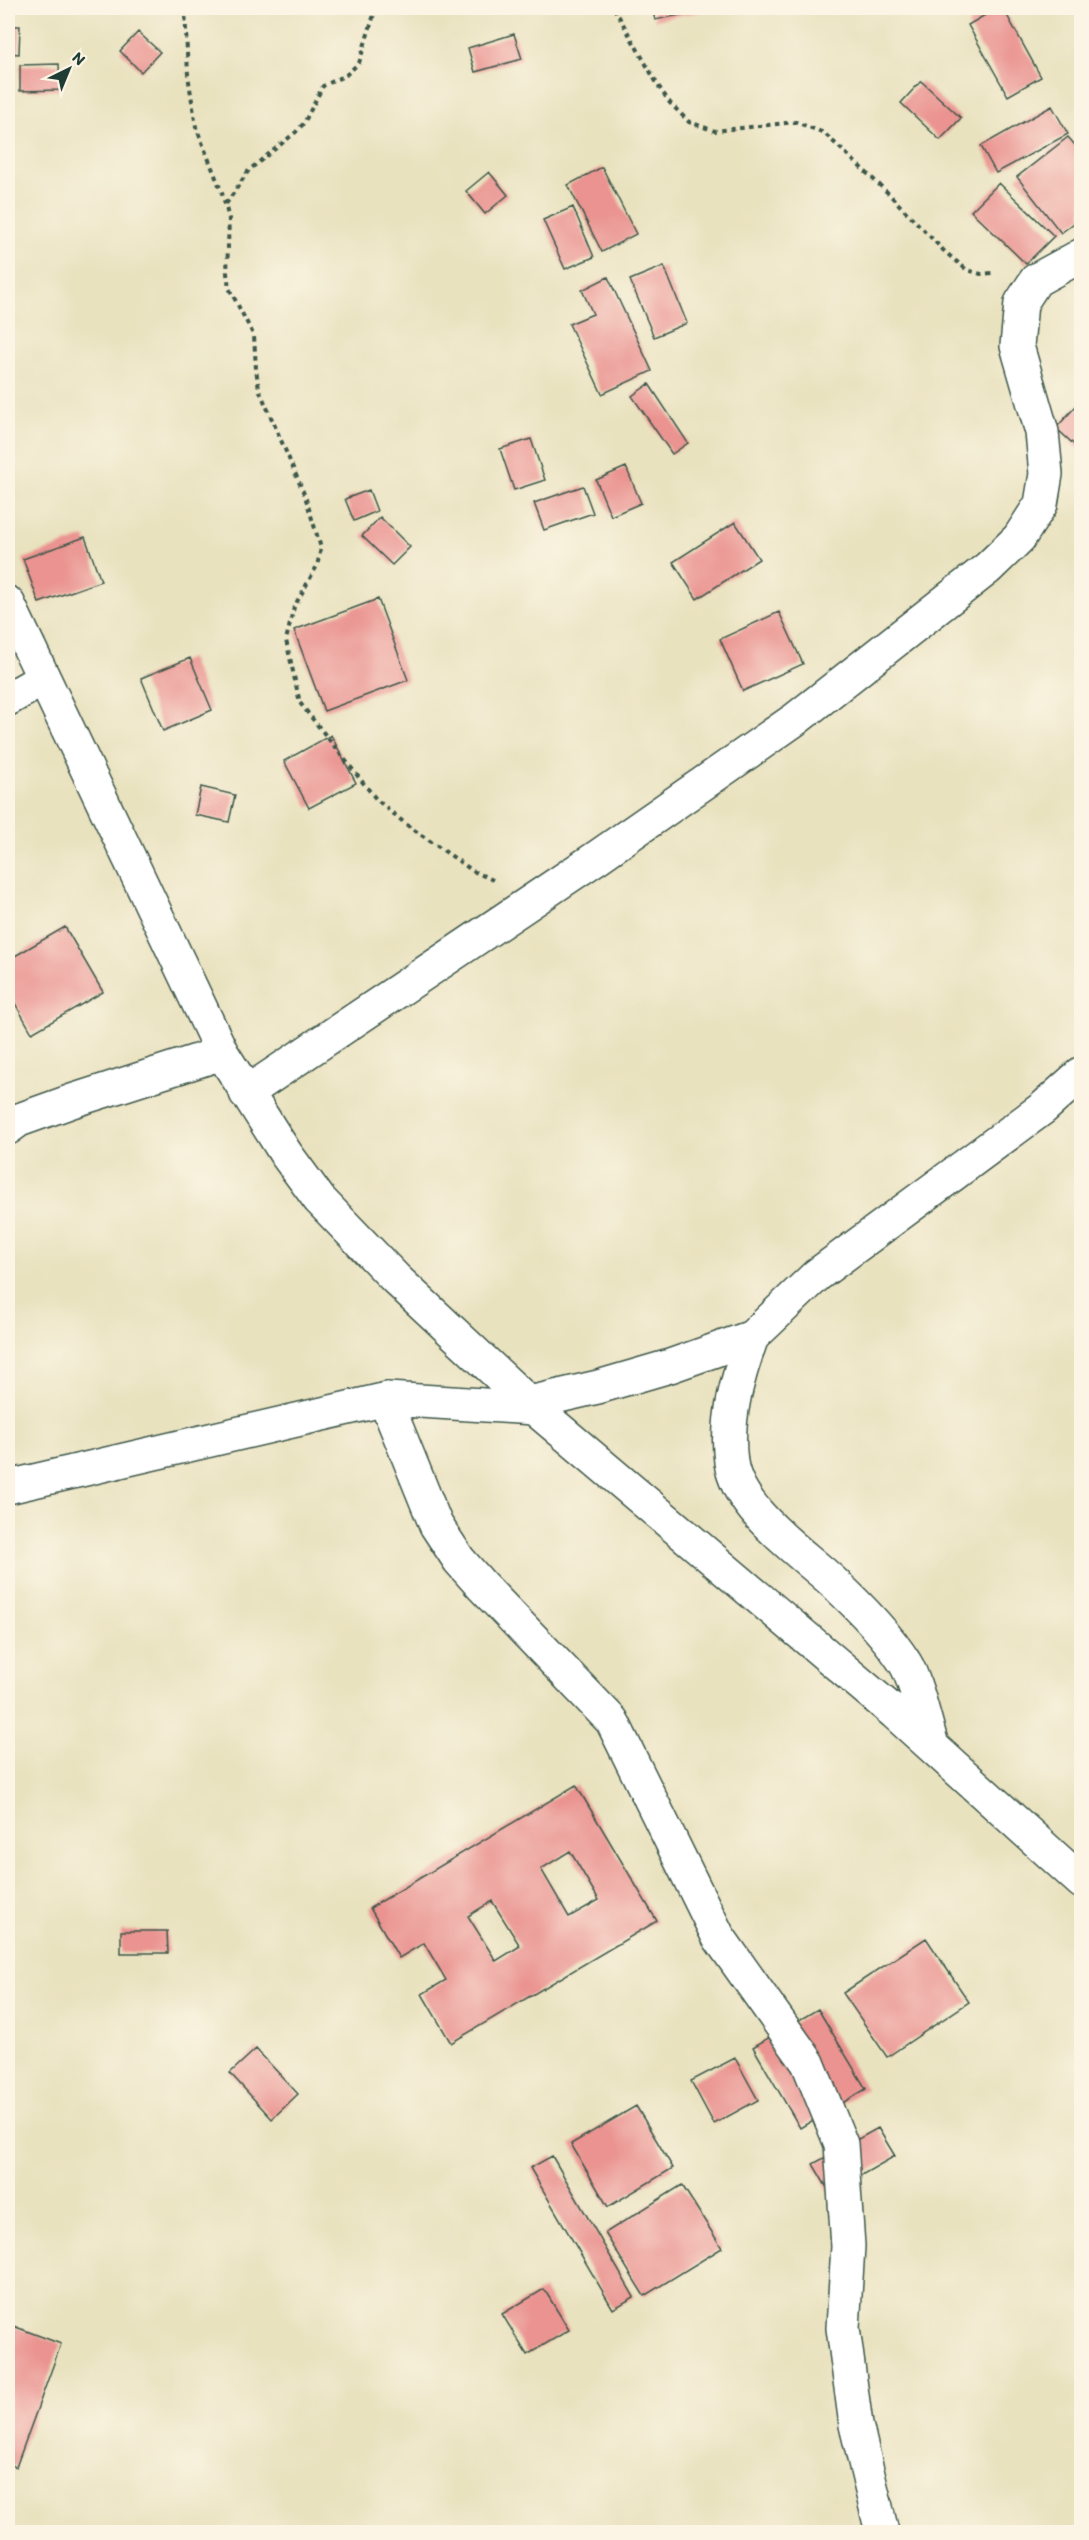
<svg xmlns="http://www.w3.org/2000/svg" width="1089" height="2540" font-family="Itim,sans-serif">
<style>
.building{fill:#ea9390;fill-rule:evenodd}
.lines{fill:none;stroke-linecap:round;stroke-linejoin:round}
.street-casing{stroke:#3d5649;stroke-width:36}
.path{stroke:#3d5649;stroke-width:4;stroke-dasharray:4.5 4.5;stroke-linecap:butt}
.street{stroke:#fff;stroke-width:33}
</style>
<rect width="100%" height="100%" fill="#fcf5e5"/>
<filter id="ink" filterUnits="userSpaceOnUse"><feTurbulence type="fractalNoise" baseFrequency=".0167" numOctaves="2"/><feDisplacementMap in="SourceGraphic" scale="12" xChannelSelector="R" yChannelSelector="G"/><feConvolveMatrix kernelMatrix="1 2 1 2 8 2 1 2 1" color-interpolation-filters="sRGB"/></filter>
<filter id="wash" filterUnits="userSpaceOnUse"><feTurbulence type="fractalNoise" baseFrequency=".008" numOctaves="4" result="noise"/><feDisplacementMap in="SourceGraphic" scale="24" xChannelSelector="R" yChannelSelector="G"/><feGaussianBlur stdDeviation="1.35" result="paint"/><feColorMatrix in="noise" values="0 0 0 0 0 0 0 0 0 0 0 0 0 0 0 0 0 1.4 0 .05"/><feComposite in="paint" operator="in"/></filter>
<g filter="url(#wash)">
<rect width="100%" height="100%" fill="#e9e2bf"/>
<g id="blocks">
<path class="building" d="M652 8H711V9L655 20Z
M997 8H1003L1041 77 1008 96 968 25Z
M8 26H20L19 54 8 53Z
M138 32 160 52 141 72 120 51Z
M514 34 522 59 475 72 468 48Z
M59 64 60 90 20 91V65Z
M921 81 961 118 940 140 901 103Z
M1052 106 1068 134 996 173 981 146Z
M1068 137 1082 153V217L1061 233 1017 177Z
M602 167 636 234 602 252 568 185Z
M489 172 508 195 485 214 466 191Z
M999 183 1054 236 1026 264 971 211Z
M573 207 594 257 565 269 543 220Z
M664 266 687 323 654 337 630 280Z
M608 277 652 371 602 394 569 324 593 314 582 290Z
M649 384 688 443 672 454 632 396Z
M1076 406 1082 411V452L1056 428Z
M531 439 545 480 514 490 500 449Z
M626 467 641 503 611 516 596 480Z
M583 486 593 513 544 530 534 503Z
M369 490 377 511 354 521 345 499Z
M380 517 410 547 392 565 362 536Z
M735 522 759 559 697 599 673 562Z
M85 537 101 581 39 603 23 559Z
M378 599 408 680 324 711 294 630Z
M779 612 803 664 743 691 720 639Z
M190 658 212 710 163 731 141 678Z
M331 735 356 783 309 808 284 761Z
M201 787 235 795 229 822 195 815Z
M65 927 103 992 32 1033 8 991V960Z
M576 1785 657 1921 451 2043 422 1994 446 1980 424 1943 399 1958 370 1908ZM570 1851 599 1900 569 1917 541 1869ZM492 1901 520 1946 496 1961 468 1916Z
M121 1931H167L168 1953H121Z
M926 1938 969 2002 887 2057 843 1993Z
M818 2009 866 2089 800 2128 753 2047Z
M256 2049 298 2094 272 2119 230 2073Z
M735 2058 758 2100 714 2124 691 2081Z
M636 2106 673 2168 608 2207 571 2144Z
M878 2128 895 2156 830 2193 813 2164Z
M552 2156 634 2297 613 2309 530 2168Z
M682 2185 722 2248 644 2296 605 2233Z
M544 2289 569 2330 527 2355 502 2314Z
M8 2324 61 2344 16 2467 8 2464Z"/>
</g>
</g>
<g filter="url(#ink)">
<use href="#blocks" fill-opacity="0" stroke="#3d5649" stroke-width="1.5"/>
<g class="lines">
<defs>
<path id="street" d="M8 603 222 1053 286 1154 319 1199 396 1279 534 1408 895 1713 1082 1882
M8 699 43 679
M246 1093 599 856 797 718 988 568 1019 538 1041 504 1046 474 1042 432 1017 346 1021 303 1036 280 1082 255
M8 1128 19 1120 72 1101 222 1053
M752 1337C738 1376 725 1419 731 1462 737 1509 799 1551 832 1581 858 1605 886 1633 905 1663 915 1678 926 1725 932 1745
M387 1399 391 1414 436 1525 459 1560 482 1586 612 1721 718 1936 808 2063 841 2144 848 2246 843 2328 856 2425 882 2532
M529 1403 598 1387 670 1366 752 1337 817 1275 1043 1108 1082 1073
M8 1487 387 1399 534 1408"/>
</defs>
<use href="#street" class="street-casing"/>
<path class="path" d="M185 8 188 75 196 127 222 193 229 219 227 273 229 288 254 336 256 369 259 389 305 496 321 548 317 566 294 607 286 640 300 703 376 799 407 825 473 871 493 880
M614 8 659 87 670 103 689 122 715 131 796 122 824 133 887 192 945 252 967 270 981 274 992 273
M226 204 249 170 296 132 304 123 323 86 346 75 359 63 376 8"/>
<use href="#street" class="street"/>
</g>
</g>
<rect width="1089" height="2540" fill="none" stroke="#fcf5e5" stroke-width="30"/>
<g transform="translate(69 69) rotate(43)" stroke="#fcf5e5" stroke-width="4.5" paint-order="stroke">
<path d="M0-4.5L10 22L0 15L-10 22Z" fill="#1f3d34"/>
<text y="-9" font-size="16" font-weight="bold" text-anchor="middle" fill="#1f3d34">N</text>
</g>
</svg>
